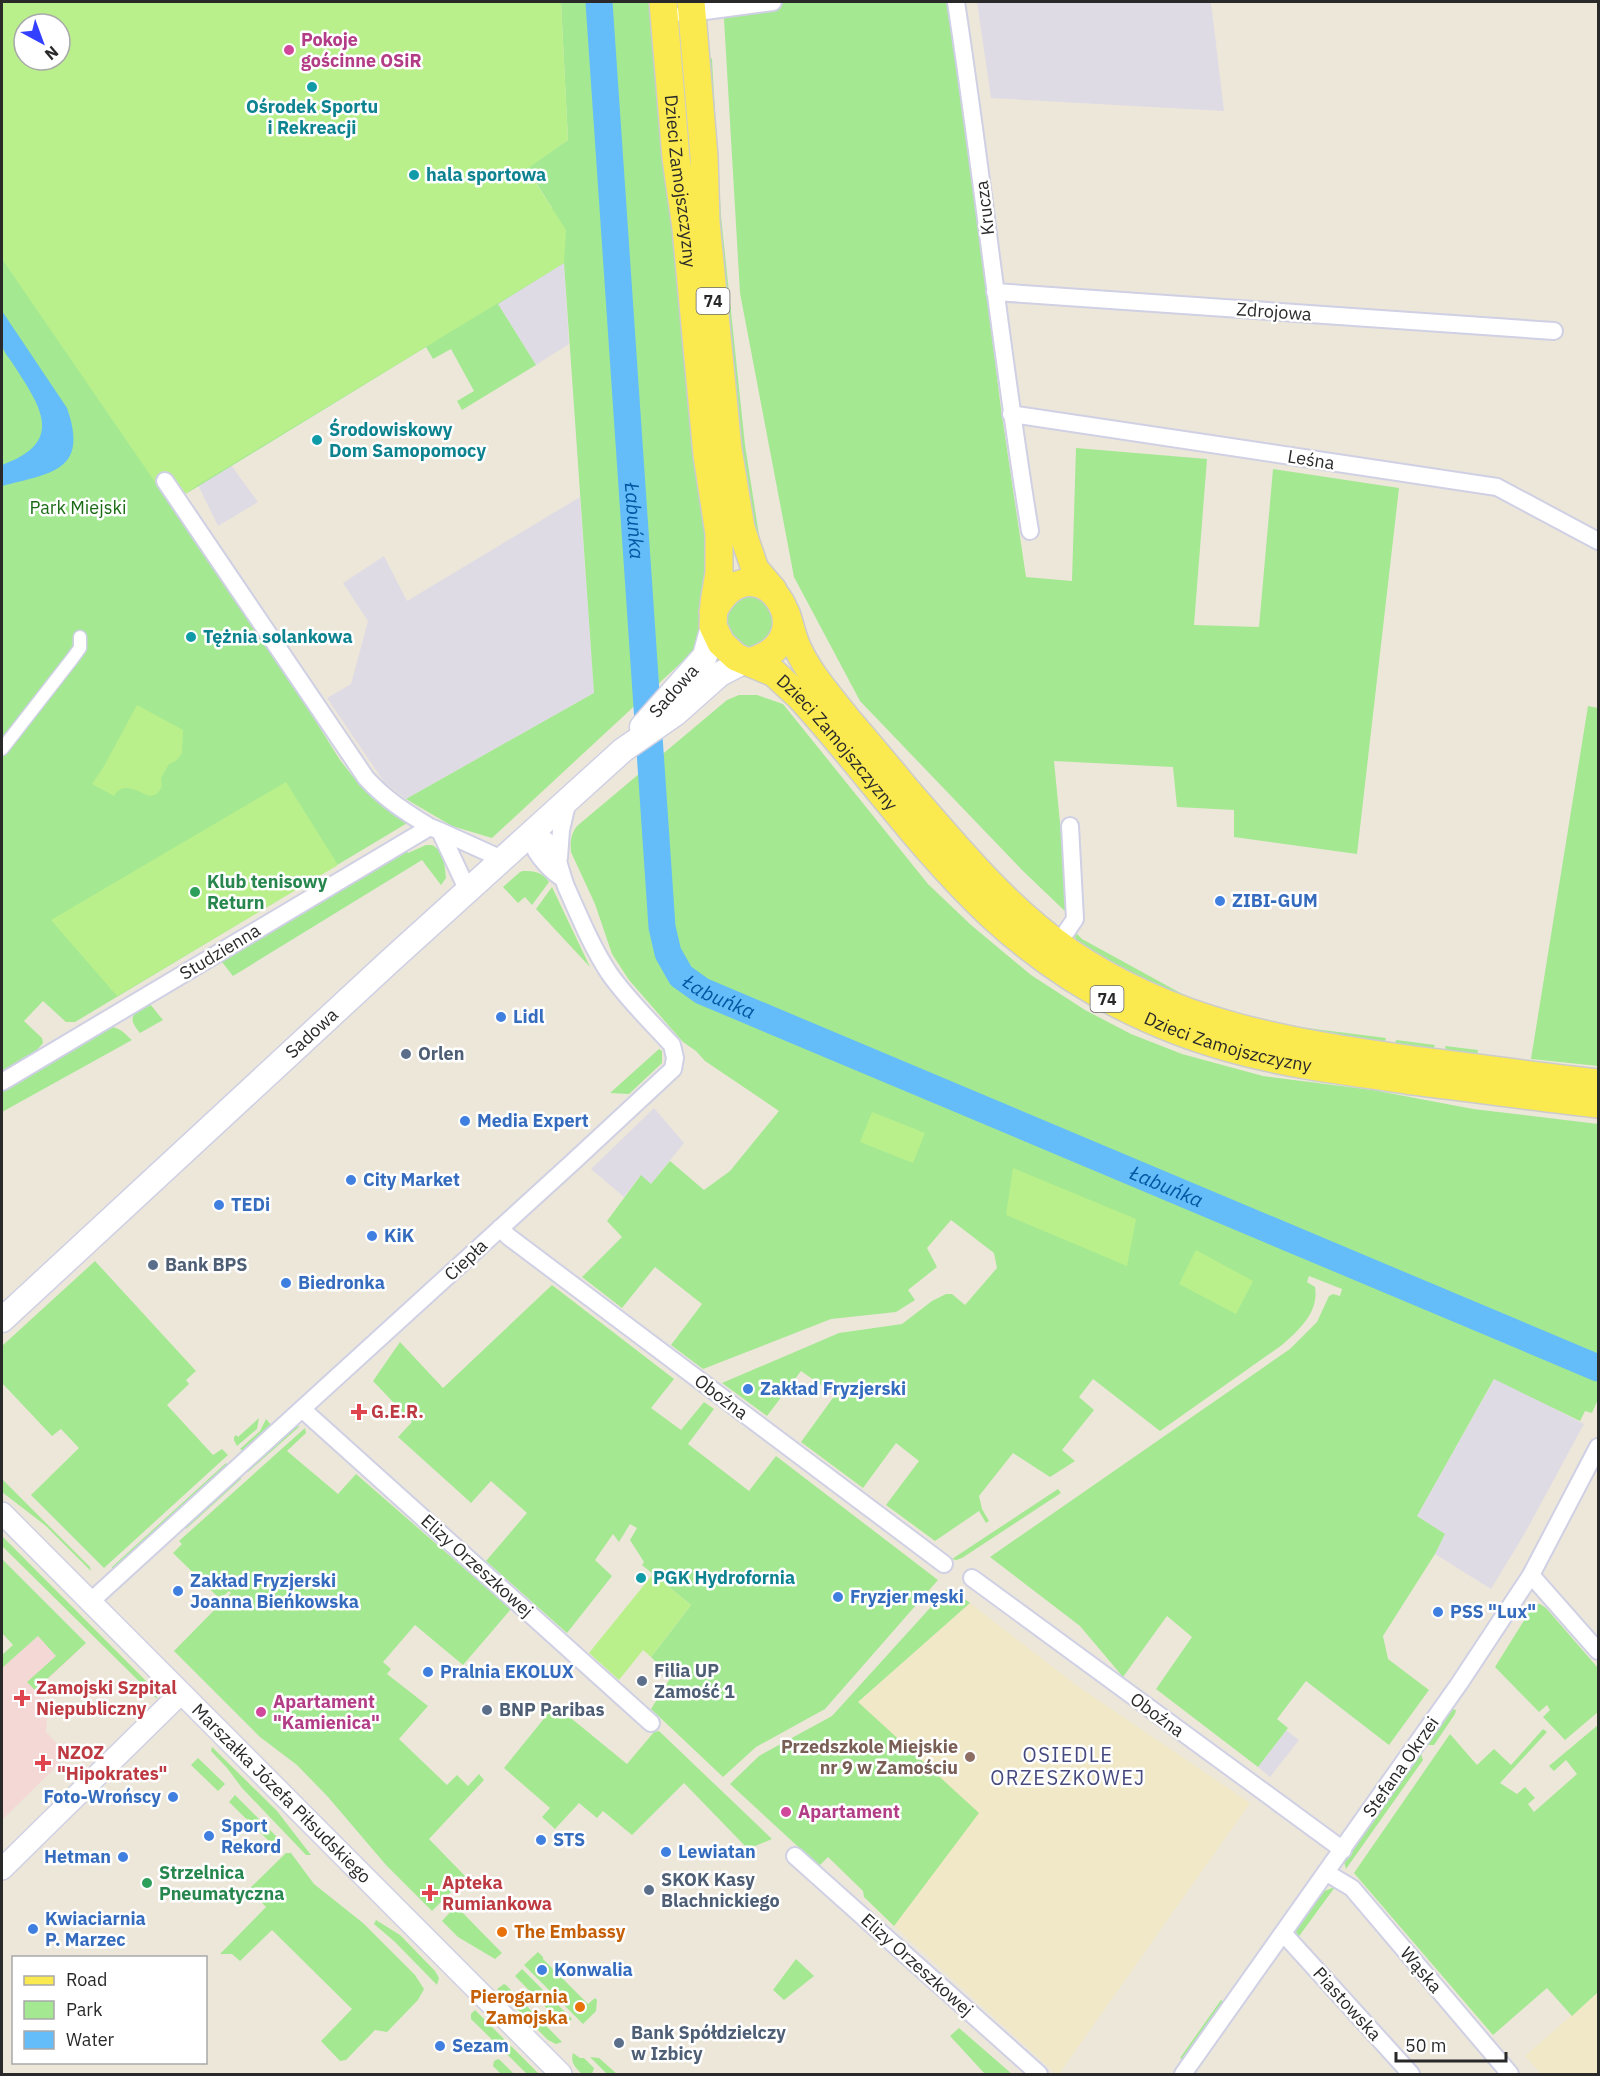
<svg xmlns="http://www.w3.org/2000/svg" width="1600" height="2076" font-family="'IBM Plex Sans',sans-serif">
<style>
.industrial{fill:#dfdbe4}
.education{fill:#f0e8c7}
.medical{fill:#f4d8d6}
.green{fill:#a4e892}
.pitch{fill:#b9f08c;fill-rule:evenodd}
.water{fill:#64bdf8}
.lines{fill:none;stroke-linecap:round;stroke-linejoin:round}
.river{stroke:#64bdf8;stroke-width:27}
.pedestrian-casing{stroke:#cfd0e4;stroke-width:15}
.minor-casing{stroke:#cfd0e4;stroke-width:20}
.tertiary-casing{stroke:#cfd0e4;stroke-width:24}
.secondary-casing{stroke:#cfd0e4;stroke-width:27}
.primary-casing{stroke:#ccc;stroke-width:30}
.pedestrian{stroke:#fff;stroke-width:12}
.minor{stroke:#fff;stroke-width:16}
.tertiary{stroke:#fff;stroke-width:21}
.secondary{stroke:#fff;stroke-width:24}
.primary{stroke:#fbe950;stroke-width:27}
.hotel-dot{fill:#d1479c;stroke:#fff;stroke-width:2}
.culture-dot{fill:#0f9aa8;stroke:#fff;stroke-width:2}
.leisure-dot{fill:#2e9e5b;stroke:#fff;stroke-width:2}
.shop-dot{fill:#3f7fe0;stroke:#fff;stroke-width:2}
.service-dot{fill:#5c6f8a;stroke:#fff;stroke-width:2}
.health-dot{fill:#e0444e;stroke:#fff;stroke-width:2}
.education-dot{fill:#8d6e63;stroke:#fff;stroke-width:2}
.food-dot{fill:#e8710a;stroke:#fff;stroke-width:2}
.labels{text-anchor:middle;stroke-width:5;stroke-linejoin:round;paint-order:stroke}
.shield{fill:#fff;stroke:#696969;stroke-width:1.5}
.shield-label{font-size:16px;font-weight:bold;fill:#292929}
.hotel-label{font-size:18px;font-weight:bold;fill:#b23c85;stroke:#fff;text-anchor:start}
.culture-label{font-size:18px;font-weight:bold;fill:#0d838f;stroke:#fff;text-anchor:start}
.street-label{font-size:18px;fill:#292929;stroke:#fff}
.park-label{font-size:18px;fill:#1b6b14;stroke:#fff}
.leisure-label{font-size:18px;font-weight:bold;fill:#27864d;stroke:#fff;text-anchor:start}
.shop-label{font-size:18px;font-weight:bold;fill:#366cbe;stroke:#fff;text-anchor:start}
.service-label{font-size:18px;font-weight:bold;fill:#4e5e75;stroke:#fff;text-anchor:start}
.health-label{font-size:18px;font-weight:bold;fill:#be3a42;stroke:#fff;text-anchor:start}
.education-label{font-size:18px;font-weight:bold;fill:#785e54;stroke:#fff;text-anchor:end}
.food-label{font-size:18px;font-weight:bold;fill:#c56008;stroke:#fff;text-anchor:start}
.water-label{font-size:20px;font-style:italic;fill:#0358a3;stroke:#fff}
.neighbourhood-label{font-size:20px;letter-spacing:1.5px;fill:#46497d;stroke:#fff}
</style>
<rect width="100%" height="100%" fill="#ede7da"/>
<path class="industrial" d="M977 2H1211L1224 111 991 98Z
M564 263 569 344 536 365 498 304Z
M231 465 258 502 218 526 198 485Z
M580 497 594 693 406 799 384 782 327 698 351 684 368 621 343 583 384 556 407 601Z
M654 1108 684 1143 651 1184 640 1176 624 1197 591 1169Z
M1495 1378 1584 1424 1525 1533 1491 1589 1435 1554 1445 1534 1417 1516Z
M1286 1730 1299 1740 1270 1777 1258 1767Z"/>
<path class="education" d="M970 1603 1076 1685 1250 1803 1059 2074H1056L894 1926 978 1813 858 1702Z
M1598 1992V2074H1541L1525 2056Z"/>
<path class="medical" d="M2 1576 77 1652 35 1691 48 1706 46 1732 68 1755 2 1820V1668L38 1636 56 1656 28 1682 76 1652Z"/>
<path class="green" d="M561 2H654L710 559 709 582 700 602 701 632 696 649 492 838 452 826 406 799 594 693 564 263 498 304 536 365 462 410 457 401 474 391 451 349 433 359 426 347 184 495 552 208 527 168 568 140Z
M723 2H950L1001 409 1026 577 1072 581 1076 448 1207 459 1194 625 1259 627 1273 469 1399 488 1357 854 1234 837V810L1177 807 1173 767 1054 761 1069 915 1022 870 860 701 794 577 740 293Z
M709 56 712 59 721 216 745 445 759 535 763 550 769 565 763 561 758 548 730 393Z
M2 249 173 502 170 504 263 637 340 760 354 778 409 822 75 1022H66L43 1001 24 1021 42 1038 43 1043 37 1050 2 1073Z
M756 593 771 611 774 633 749 650C731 636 725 628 727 604Z
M739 695H757L783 704 928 884 971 925 1031 975 1085 1010 1131 1034 1182 1054 1263 1076 1373 1090 1473 1109 1598 1124V1399L1592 1413 1585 1411 1580 1421 1494 1379 1417 1516 1445 1534 1435 1554 1383 1636 1388 1659 1429 1690 1389 1745 1306 1681 1277 1719 1288 1728 1258 1767 1156 1689 1192 1637 1167 1616 1123 1677 1080 1626 990 1557 1290 1349 1317 1322 1329 1296 1333 1294 1340 1296 1342 1289 1309 1276 1307 1282 1315 1287C1319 1312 1300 1329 1282 1345L1160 1431 1093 1379 1079 1397 1094 1410 1062 1450 1075 1461 1050 1477 1013 1453 979 1496 982 1509 989 1521 986 1523 979 1511 935 1541 886 1505 919 1461 896 1443 863 1488 801 1442 835 1395 801 1371 767 1416 722 1383 839 1333 902 1324 932 1301 946 1294H952L965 1305 997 1268 994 1253 951 1220 927 1248 937 1267 908 1290 915 1300 896 1312 831 1319 703 1369 671 1345 702 1304 655 1267 622 1308 582 1277 622 1237 607 1221 641 1175 651 1184 670 1161 704 1190 730 1171 779 1111 705 1061 696 1051 683 1042 629 980 612 954 595 904 571 852C570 841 571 834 577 826L727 700Z
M1588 706 1598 708V1066L1531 1059Z
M426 845H432C444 851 445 866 446 878L441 885 422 860 233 976 222 962 406 849 408 853Z
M523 871C534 871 543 872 549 882L532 905 525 897 518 903 503 887 520 872Z
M552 887 590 967 536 909Z
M1074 931 1082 939 1195 1001 1161 993 1076 941Z
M150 1004 163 1020 140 1033C126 1016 133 1014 150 1004Z
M1283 1025 1386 1038 1384 1044Z
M108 1027C119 1026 124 1033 132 1040L2 1112V1092Z
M1396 1040 1435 1045 1433 1049 1395 1045Z
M1445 1046 1478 1050 1477 1057 1447 1053Z
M659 1049 662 1051V1063L629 1094 610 1093Z
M95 1261 196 1371 186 1380 189 1384 167 1405 213 1455 222 1449 228 1455 104 1568 31 1495 79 1448 61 1429 52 1436 2 1383V1346Z
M552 1285 674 1379 651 1408 681 1430 704 1402 714 1409 688 1444 749 1491 776 1456 938 1580 825 1709 756 1747 723 1777 651 1709 671 1677 651 1657 691 1605 642 1565 644 1562 630 1540 637 1528 630 1524 619 1542 613 1534 595 1560 612 1576 567 1633 486 1561 527 1513 491 1481 471 1503 469 1501 398 1437 412 1422 373 1381 400 1342 443 1388Z
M259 1418 257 1429 237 1446 234 1440V1437L236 1435 238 1437Z
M266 1419 273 1427 244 1451 240 1449 260 1431Z
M300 1426 248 1472 245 1470 294 1427Z
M305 1428 306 1433 287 1451 338 1494 356 1474 511 1609 463 1665 415 1625 383 1662 391 1669 387 1674 428 1706 399 1739 447 1785 457 1775 468 1786 479 1774 484 1780 429 1839 466 1877 432 1911 386 1865 328 1797 297 1765 260 1737 174 1651 231 1593 229 1591 220 1599 173 1553 182 1544 179 1541Z
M226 1463 229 1466 113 1571 112 1567Z
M239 1476 241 1479 186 1529V1526Z
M2 1479 90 1567 91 1571 46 1526 2 1492Z
M1058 1489 1061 1493 962 1558 956 1560 952 1559Z
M2 1536 155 1690 157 1699 2 1546Z
M2 1559 86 1643 35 1690 27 1682 56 1656 38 1636 2 1668V1655L13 1645 2 1633Z
M949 1587 970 1603 858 1702 979 1813 894 1926 864 1897 863 1891 828 1857 819 1866 730 1784 759 1756 832 1716Z
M1537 1604H1540L1546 1608 1598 1668V1712L1565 1740 1543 1717 1550 1710 1547 1705 1539 1712 1495 1667 1533 1606Z
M555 1705 627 1764 654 1732 659 1731 772 1839 748 1849 684 1783 632 1835 603 1811 597 1818 579 1803 555 1829 542 1817 550 1808 504 1768Z
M1452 1709 1456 1710 1455 1714 1434 1745H1427Z
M1598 1725V1992L1572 2016 1547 1988 1493 2035 1354 1873 1450 1734 1477 1765 1494 1749 1511 1765 1543 1729 1547 1732 1500 1783 1517 1794 1525 1787 1535 1798 1528 1804 1534 1812 1577 1774 1566 1760 1554 1771 1549 1766Z
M212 1747 277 1811 311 1855H306L242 1788 227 1768 211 1751Z
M1421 1754 1423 1760 1346 1869 1344 1862Z
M198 1758 225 1784 218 1791 191 1765Z
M235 1795 282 1842 278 1846 273 1845 229 1802Z
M286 1853H291L314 1884 363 1923 415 1975 424 1989 418 2000 387 2032 375 2030 346 2060 340 2061 321 2041 352 2009 272 1930 240 1961 232 1954H220L266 1907 249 1889Z
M1335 1887 1297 1939 1296 1930 1324 1891Z
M456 1906 502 1953 495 1959 458 1937 442 1921Z
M376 1920 400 1935 435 1971 439 1978 437 1985 395 1942 374 1924Z
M538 1952 543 1957V1959L588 2004 595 1998 597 2000 596 2011 583 2024 524 1965Z
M796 1959 814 1976 784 2000 773 1990Z
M522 1969 572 2019 564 2026 515 1976Z
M504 1984 506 1985 562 2042 556 2044 548 2040 497 1989Z
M1221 2000 1224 2002 1183 2060 1180 2058Z
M475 2010 539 2074H527L471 2019V2014Z
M959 2028 1012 2074H985L950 2036Z
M573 2053 580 2058H584L594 2068 592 2074H582C576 2068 570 2063 573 2053Z
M590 2057 599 2058 617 2074H607Z
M498 2059 500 2060 514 2074H501L493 2066 494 2061Z"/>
<path class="pitch" d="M2 2H561L568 140 527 169 566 230 564 263 198 485 170 504 2 259ZM24 24H60V60H24Z
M137 705 183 730 182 753 176 761 169 764 161 778 162 787 157 794 150 796C138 792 123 780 114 796L92 784 103 768Z
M286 782 338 865 117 996 51 920Z
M872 1112 925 1133 913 1163 860 1142Z
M1013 1168 1136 1219 1127 1266 1006 1215Z
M1196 1250 1253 1281 1236 1314 1179 1284Z
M653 1574 691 1605 651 1657 643 1650 619 1680 589 1653Z"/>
<path class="water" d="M2 311 67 408C89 471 52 473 2 486V465C66 442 41 407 13 364 10 359 5 354 3 348 0 339 1 322 2 311Z"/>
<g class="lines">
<path class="river" id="s1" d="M599 2 662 927 668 953 681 976 702 991 1598 1368"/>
<defs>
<path id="pedestrian" d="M2 749 72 659 80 648V637"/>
<path id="minor" d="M956 2C983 178 1001 355 1030 531
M683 14 773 2
M995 292 1554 331
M1011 414 1497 487 1598 541
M165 481 366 778C385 799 407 813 430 827
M559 858 561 830 568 800
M468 891 440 831 502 859
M1058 944 1075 919 1070 826
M2 1082 430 827 440 831
M500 1228 509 1237 944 1564
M302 1409 651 1723
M1531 1575 1598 1651
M972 1578 1343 1850
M90 1602 574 1161 673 1069 675 1058 672 1045C651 1022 627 999 609 973 592 947 580 918 568 891 558 871 559 837 530 833 531 850 548 869 562 878
M795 1856 1039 2074
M1327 1873 1352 1888 1510 2074
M1284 1934 1411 2074
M1183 2074 1459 1684 1531 1575 1598 1447"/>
<g id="tertiary">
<path id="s2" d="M2 1513 561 2074"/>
<path d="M2 1869 181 1693"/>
</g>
<g id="secondary">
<path id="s3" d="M642 727 705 656 713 626"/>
<path id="s4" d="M2 1320 390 961 623 750 675 714 720 674 745 661"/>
</g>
<g id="primary">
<path id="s5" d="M663 2 676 158 686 228 707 455 719 534V573L714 603 713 626 721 643 736 657 774 673 799 696C865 768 921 850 992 916 1065 983 1152 1029 1248 1053 1300 1066 1353 1072 1406 1080 1470 1088 1534 1097 1598 1104"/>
<path d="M691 2 704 156 706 222 728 449 741 528 755 569 773 590"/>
<path d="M713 612C754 531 834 640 748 662"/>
<path d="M786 613C790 624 792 636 797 647 809 674 830 697 848 720 868 743 887 766 906 789 957 848 1005 907 1069 952 1174 1024 1291 1043 1414 1060 1476 1068 1537 1076 1598 1083"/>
</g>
</defs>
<use href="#pedestrian" class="pedestrian-casing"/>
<use href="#minor" class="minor-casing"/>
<use href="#tertiary" class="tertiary-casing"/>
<use href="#secondary" class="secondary-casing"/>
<use href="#primary" class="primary-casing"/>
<use href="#pedestrian" class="pedestrian"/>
<use href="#minor" class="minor"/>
<use href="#tertiary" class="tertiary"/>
<use href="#secondary" class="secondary"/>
<use href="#primary" class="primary"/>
</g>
<g class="hotel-dot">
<circle cx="289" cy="50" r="6"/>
<circle cx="261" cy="1712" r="6"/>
<circle cx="786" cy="1812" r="6"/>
</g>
<g class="culture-dot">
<circle cx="312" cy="87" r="6"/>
<circle cx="414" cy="175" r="6"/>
<circle cx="317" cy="440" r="6"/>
<circle cx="191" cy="637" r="6"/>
<circle cx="641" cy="1578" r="6"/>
</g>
<g class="leisure-dot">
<circle cx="195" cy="892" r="6"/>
<circle cx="147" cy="1883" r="6"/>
</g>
<g class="shop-dot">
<circle cx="1220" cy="901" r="6"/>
<circle cx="501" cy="1017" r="6"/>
<circle cx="465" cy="1121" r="6"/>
<circle cx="351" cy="1180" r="6"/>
<circle cx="219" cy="1205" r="6"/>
<circle cx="372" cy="1236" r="6"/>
<circle cx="286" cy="1283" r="6"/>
<circle cx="748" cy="1389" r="6"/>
<circle cx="178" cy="1591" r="6"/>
<circle cx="838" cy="1597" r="6"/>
<circle cx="1438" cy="1612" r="6"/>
<circle cx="428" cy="1672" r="6"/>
<circle cx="173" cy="1797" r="6"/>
<circle cx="209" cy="1836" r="6"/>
<circle cx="541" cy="1840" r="6"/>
<circle cx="666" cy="1852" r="6"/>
<circle cx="123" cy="1857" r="6"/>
<circle cx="33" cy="1929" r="6"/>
<circle cx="542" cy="1970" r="6"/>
<circle cx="440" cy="2046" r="6"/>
</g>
<g class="service-dot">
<circle cx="406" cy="1054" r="6"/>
<circle cx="153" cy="1265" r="6"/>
<circle cx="642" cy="1681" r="6"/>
<circle cx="487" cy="1710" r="6"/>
<circle cx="649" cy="1890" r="6"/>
<circle cx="619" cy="2043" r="6"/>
</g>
<g class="health-dot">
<path d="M356 1403h6v6h6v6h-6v6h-6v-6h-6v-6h6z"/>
<path d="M19 1689h6v6h6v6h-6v6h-6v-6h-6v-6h6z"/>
<path d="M40 1754h6v6h6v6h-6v6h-6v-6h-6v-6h6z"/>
<path d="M427 1884h6v6h6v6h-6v6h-6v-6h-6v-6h6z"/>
</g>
<circle class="education-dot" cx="970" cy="1757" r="6"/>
<g class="food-dot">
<circle cx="502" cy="1932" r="6"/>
<circle cx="580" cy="2007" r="6"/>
</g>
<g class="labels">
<g class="shield">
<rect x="696.5" y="288" width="33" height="26" rx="4.5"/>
<rect x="1090.5" y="986" width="33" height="26" rx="4.5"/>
</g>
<g class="shield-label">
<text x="713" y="307">74</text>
<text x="1107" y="1005">74</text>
</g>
<g class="hotel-label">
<text x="301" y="46">Pokoje<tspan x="301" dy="21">gościnne OSiR</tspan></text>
<text x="273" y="1708">Apartament<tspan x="273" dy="21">"Kamienica"</tspan></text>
<text x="798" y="1818">Apartament</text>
</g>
<g class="culture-label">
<text x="312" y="113" text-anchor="middle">Ośrodek Sportu<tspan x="312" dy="21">i Rekreacji</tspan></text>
<text x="426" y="181">hala sportowa</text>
<text x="329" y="436">Środowiskowy<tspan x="329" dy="21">Dom Samopomocy</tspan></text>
<text x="203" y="643">Tężnia solankowa</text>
<text x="653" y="1584">PGK Hydrofornia</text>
</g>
<g class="street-label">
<text dy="6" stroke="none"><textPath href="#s5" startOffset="180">Dzieci Zamojszczyzny</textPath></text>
<text transform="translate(985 208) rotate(-97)" y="6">Krucza</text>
<text transform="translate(1274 312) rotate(4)" y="6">Zdrojowa</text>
<text transform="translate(1311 460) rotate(9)" y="6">Leśna</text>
<text dy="6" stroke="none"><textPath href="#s3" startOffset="48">Sadowa</textPath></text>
<text dy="6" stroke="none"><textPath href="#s5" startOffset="802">Dzieci Zamojszczyzny</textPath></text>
<text transform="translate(220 952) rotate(-31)" y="6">Studzienna</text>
<text dy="6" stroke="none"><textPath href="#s4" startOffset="422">Sadowa</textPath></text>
<text dy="6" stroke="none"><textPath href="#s5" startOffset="1306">Dzieci Zamojszczyzny</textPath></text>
<text transform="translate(466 1260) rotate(-43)" y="6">Ciepła</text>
<text transform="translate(721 1397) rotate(37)" y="6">Oboźna</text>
<text transform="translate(477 1566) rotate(42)" y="6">Elizy Orzeszkowej</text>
<text transform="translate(1157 1715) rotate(36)" y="6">Oboźna</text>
<text transform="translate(1401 1767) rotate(-55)" y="6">Stefana Okrzei</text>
<text dy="6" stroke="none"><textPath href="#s2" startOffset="396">Marszałka Józefa Piłsudskiego</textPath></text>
<text transform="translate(917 1965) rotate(42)" y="6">Elizy Orzeszkowej</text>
<text transform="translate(1421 1970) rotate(50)" y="6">Wąska</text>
<text transform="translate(1347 2004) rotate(48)" y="6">Piastowska</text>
</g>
<g class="park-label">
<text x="78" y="514">Park Miejski</text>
</g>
<g class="leisure-label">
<text x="207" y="888">Klub tenisowy<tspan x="207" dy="21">Return</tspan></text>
<text x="159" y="1879">Strzelnica<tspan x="159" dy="21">Pneumatyczna</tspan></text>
</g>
<g class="shop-label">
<text x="1232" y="907">ZIBI-GUM</text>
<text x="513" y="1023">Lidl</text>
<text x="477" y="1127">Media Expert</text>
<text x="363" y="1186">City Market</text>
<text x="231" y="1211">TEDi</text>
<text x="384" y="1242">KiK</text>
<text x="298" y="1289">Biedronka</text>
<text x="760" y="1395">Zakład Fryzjerski</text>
<text x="190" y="1587">Zakład Fryzjerski<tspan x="190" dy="21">Joanna Bieńkowska</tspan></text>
<text x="850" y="1603">Fryzjer męski</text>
<text x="1450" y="1618">PSS "Lux"</text>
<text x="440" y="1678">Pralnia EKOLUX</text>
<text x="161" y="1803" text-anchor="end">Foto-Wrońscy</text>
<text x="221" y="1832">Sport<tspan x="221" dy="21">Rekord</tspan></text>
<text x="553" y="1846">STS</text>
<text x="678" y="1858">Lewiatan</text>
<text x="111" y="1863" text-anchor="end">Hetman</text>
<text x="45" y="1925">Kwiaciarnia<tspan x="45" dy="21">P. Marzec</tspan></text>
<text x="554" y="1976">Konwalia</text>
<text x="452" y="2052">Sezam</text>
</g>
<g class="service-label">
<text x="418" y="1060">Orlen</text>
<text x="165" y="1271">Bank BPS</text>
<text x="654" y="1677">Filia UP<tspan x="654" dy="21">Zamość 1</tspan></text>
<text x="499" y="1716">BNP Paribas</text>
<text x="661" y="1886">SKOK Kasy<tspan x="661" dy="21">Blachnickiego</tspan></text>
<text x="631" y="2039">Bank Spółdzielczy<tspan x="631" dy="21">w Izbicy</tspan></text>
</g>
<g class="health-label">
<text x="371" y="1418">G.E.R.</text>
<text x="36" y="1694">Zamojski Szpital<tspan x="36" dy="21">Niepubliczny</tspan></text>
<text x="57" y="1759">NZOZ<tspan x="57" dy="21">"Hipokrates"</tspan></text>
<text x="442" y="1889">Apteka<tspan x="442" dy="21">Rumiankowa</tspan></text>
</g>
<g class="education-label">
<text x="958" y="1753">Przedszkole Miejskie<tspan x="958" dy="21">nr 9 w Zamościu</tspan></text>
</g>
<g class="food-label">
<text x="514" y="1938">The Embassy</text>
<text x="568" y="2003" text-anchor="end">Pierogarnia<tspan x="568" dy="21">Zamojska</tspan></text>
</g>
<g class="water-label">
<text dy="7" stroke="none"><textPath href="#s1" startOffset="520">Łabuńka</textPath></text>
<text dy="7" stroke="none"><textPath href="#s1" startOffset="1024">Łabuńka</textPath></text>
<text dy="7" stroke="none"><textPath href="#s1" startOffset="1510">Łabuńka</textPath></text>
</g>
<g class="neighbourhood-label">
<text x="1068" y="1762">OSIEDLE<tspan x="1068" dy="23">ORZESZKOWEJ</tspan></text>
</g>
</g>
<rect width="1600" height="2076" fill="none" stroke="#292929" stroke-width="6"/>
<rect x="12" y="1956" width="195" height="108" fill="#ffffff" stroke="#a9a9a9" stroke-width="1.5"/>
<rect x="24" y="1976" width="30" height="9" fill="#fbe950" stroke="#a9a9a9" stroke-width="1.5"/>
<text x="66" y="1986" font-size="18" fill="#292929">Road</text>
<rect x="24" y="2001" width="30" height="18" fill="#a4e892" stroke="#a9a9a9" stroke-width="1.5"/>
<text x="66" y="2016" font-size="18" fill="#292929">Park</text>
<rect x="24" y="2031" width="30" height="18" fill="#64bdf8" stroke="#a9a9a9" stroke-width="1.5"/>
<text x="66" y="2046" font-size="18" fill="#292929">Water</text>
<g transform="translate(42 42) rotate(139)"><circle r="28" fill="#ffffff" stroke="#a9a9a9" stroke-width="1.5"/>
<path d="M0-4.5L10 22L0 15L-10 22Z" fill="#3440ff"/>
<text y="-9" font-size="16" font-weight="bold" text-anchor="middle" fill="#292929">N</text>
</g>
<path d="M1396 2052v9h110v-9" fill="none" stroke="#292929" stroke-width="3"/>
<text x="1405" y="2052" font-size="18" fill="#292929" stroke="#ffffff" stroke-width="4.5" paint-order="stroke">50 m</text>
</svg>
